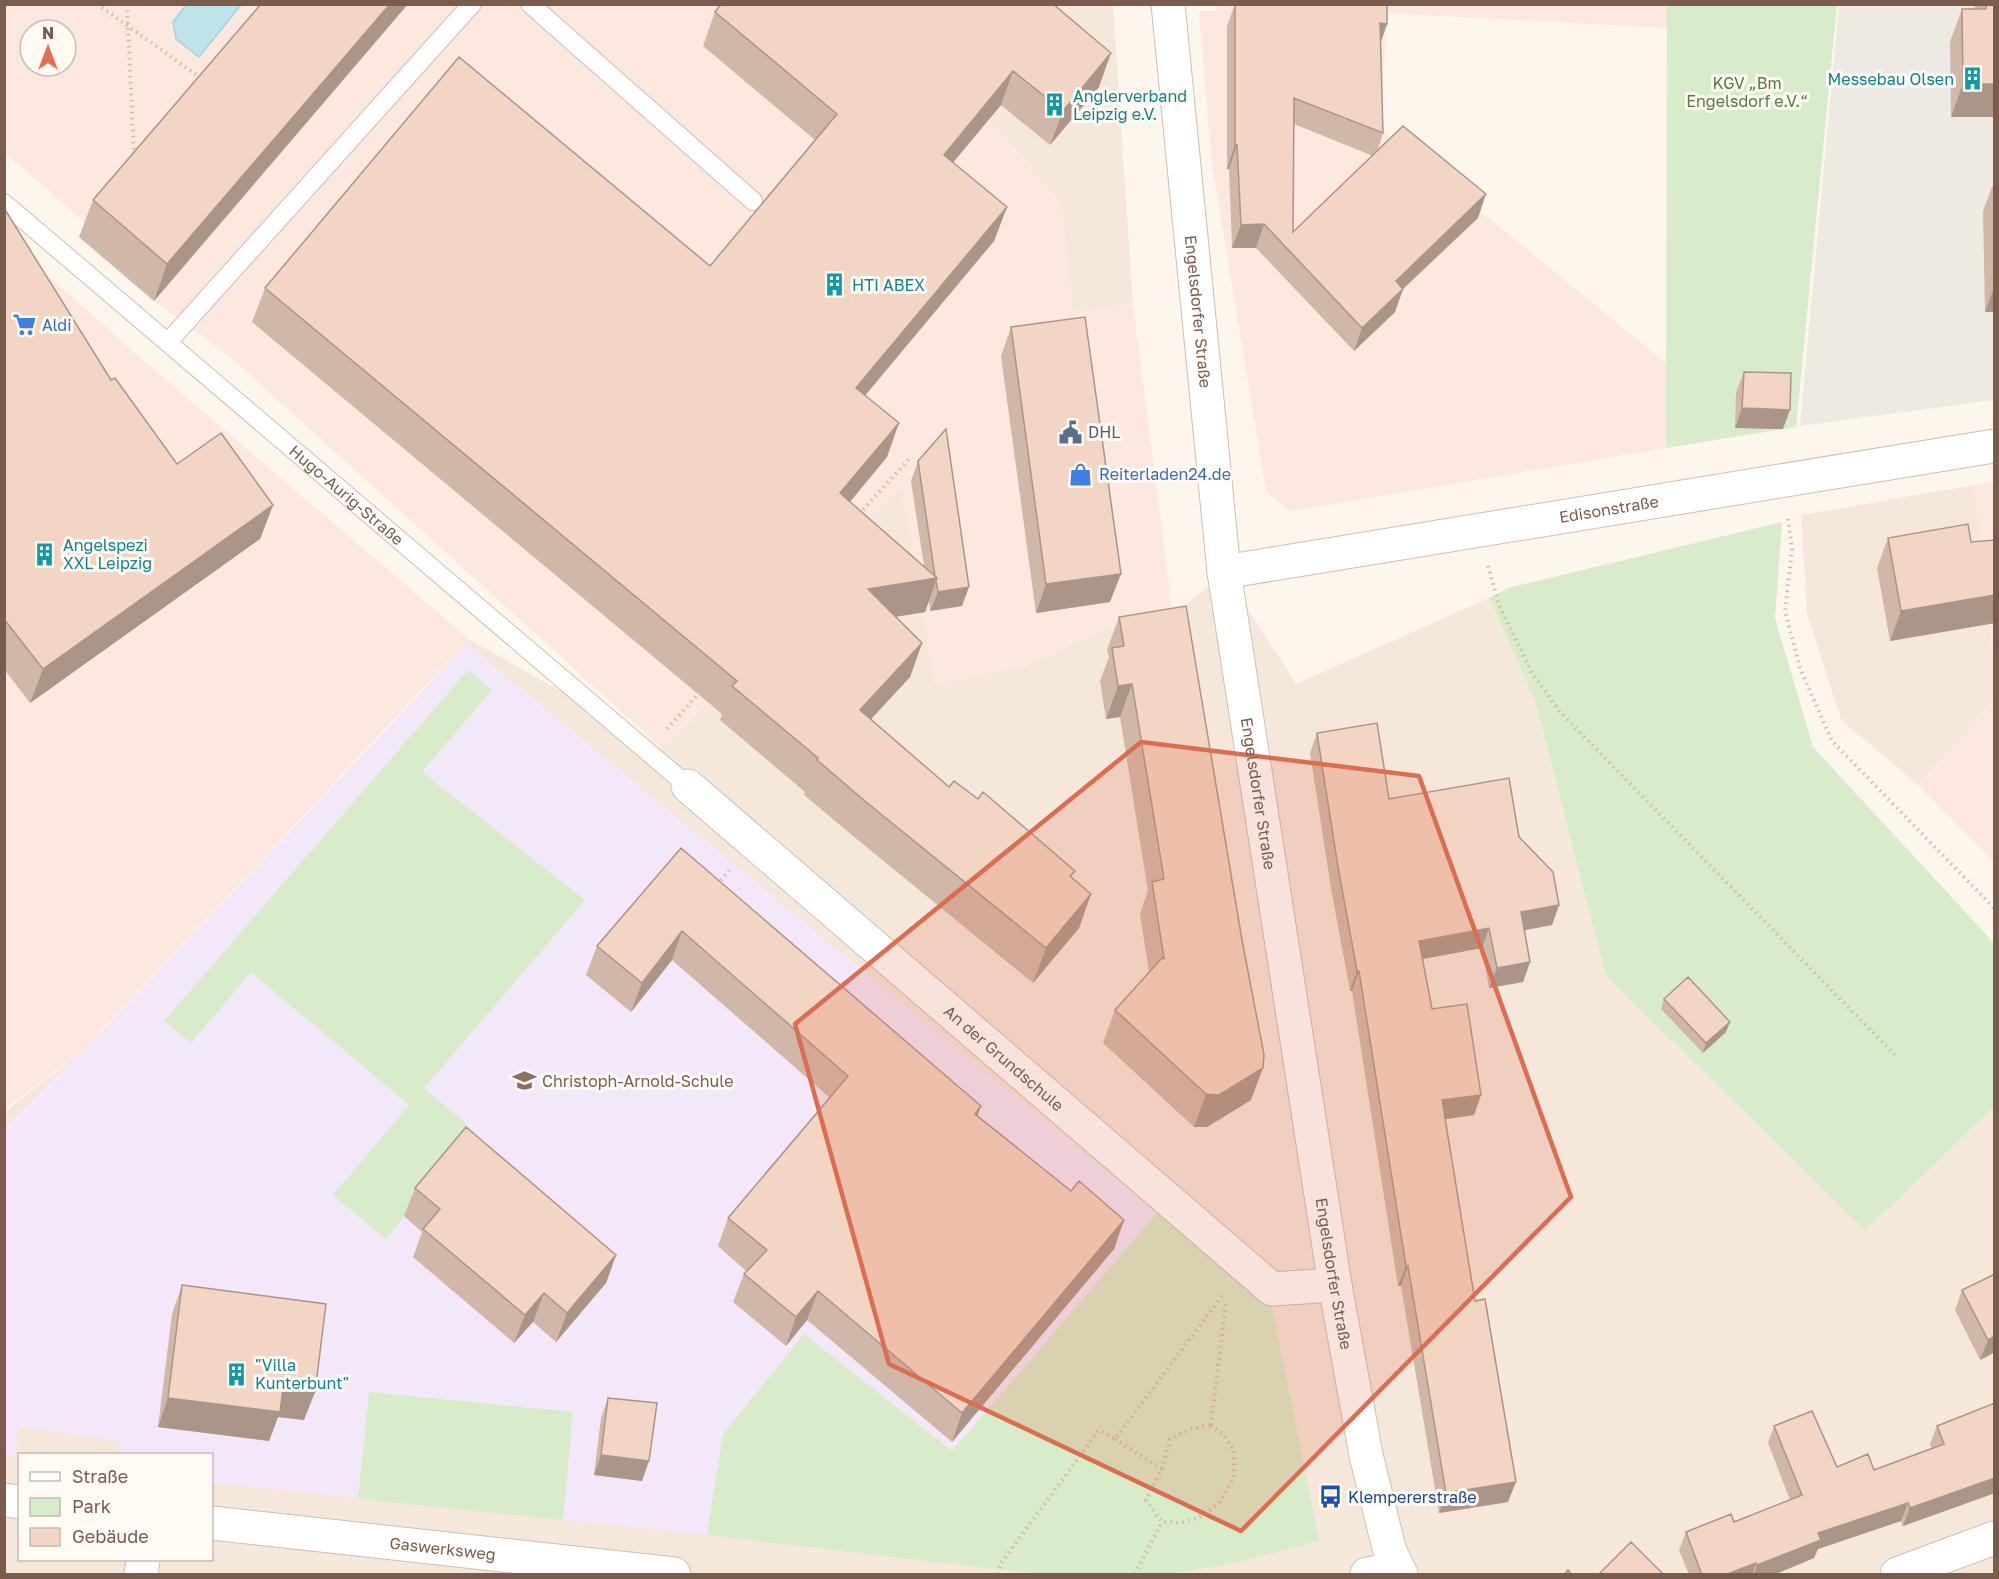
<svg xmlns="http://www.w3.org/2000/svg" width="1999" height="1579" font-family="'Golos Text',sans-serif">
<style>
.residential{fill:#f5e8da;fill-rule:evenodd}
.commercial{fill:#fde8e0;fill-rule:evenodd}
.industrial{fill:#efe9e4}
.education{fill:#f3e8fa}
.green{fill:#d8ecc9}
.water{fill:#bfe3e8;stroke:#a5d3da;stroke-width:1.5}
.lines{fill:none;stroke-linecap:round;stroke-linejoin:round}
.service-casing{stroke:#d1beb0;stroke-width:20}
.minor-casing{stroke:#d1beb0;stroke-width:35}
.tertiary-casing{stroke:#d1beb0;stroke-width:35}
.path{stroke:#d9b8a5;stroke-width:4;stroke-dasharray:1.5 4.5;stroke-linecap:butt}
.service{stroke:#fff;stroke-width:18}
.minor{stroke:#fff;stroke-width:33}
.tertiary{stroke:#fff;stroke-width:33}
.wall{fill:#d1b7a8;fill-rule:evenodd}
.shaded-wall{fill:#aa9588}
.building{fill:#f3d5c3;stroke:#aa9588;stroke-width:1.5}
.marked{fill:#dc6d51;fill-opacity:0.2;stroke:#dc6d51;stroke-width:4.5;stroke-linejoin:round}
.labels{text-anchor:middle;stroke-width:6;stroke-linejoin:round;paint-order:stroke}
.culture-label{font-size:16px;fill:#0d838f;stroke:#fffaf3;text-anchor:start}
.park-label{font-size:16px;fill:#537a41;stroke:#fffaf3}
.street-label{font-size:16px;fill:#7a5c4d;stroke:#fffaf3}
.shop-label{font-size:16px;fill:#366cbe;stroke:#fffaf3;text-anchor:start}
.service-label{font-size:16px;fill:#4e5e75;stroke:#fffaf3;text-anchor:start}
.education-label{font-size:16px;fill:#785e54;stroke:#fffaf3;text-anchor:start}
.transit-label{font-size:16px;fill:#164399;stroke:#fffaf3;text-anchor:start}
</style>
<rect width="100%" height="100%" fill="#fdf6ec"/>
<path class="residential" d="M999 5H1113L1133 304 1073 312 1061 203 990 118 1050 47Z
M1975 485 1994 664V700L1918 785 1841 720 1807 613 1801 515Z
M901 487 1026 666 1118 623 1173 616 1224 572 1296 684 1489 598 1535 701 1606 976 1865 1231 1994 1107V1574H5V1112L142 1004 469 639 664 750ZM20 1454H212V1560H20Z"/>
<path class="commercial" d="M1216 4 1667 5V28L1387 13 1380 129 1666 363V448L1291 511 1266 492 1212 165 1199 11H1216Z
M5 5H999L1050 47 990 118 1061 203 1073 312 1133 304 1173 616 1118 623 1026 666 935 685 901 487 664 750 228 355 154 301 79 237 89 226 5 153ZM30 30H66V66H30Z
M5 238 143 360 469 639 82 1051 5 1109Z
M1994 482V664L1975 485Z
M1994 700V862L1918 785Z"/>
<path class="industrial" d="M1839 5H1994V400L1800 426Z"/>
<path class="education" d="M467 644 1157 1213 952 1451 804 1334 723 1434 707 1535 212 1483V1454H117L118 1441 19 1427 15 1457 5 1455 4 1128 99 1034Z"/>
<path class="green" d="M1667 5H1837L1796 427 1666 448Z
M1782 522 1775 618 1813 747 1994 943V1107L1865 1231 1606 976 1535 701 1489 598 1508 588Z
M468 670 492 690 422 772 585 900 424 1088 475 1132 386 1239 333 1195 409 1105 251 972 191 1043 164 1021Z
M1157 1213 1272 1308 1319 1541 1235 1563 1170 1574H1037L707 1535 723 1434 804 1334 952 1451Z
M369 1392 573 1412 563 1520 358 1499Z"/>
<path class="water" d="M186 5V4L241 5 199 57 176 39 173 22Z"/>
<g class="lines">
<defs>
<g id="service">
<path d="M530 4 753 201"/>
<path id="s1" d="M4 203 688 786"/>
<path d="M168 342 472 4"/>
</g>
<g id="minor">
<path id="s2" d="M1224 572 1994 446"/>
<path id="s3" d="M688 786 1272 1289 1335 1285"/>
<path d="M4 1500 20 1502"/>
<path id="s4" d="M212 1523 674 1574"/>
<path d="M141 1574 143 1560"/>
<path d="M1367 1574 1397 1569"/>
<path d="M1897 1574 1994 1538"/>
</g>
<g id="tertiary">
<path id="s5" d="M1168 4 1224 572 1335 1285 1366 1455 1390 1552 1401 1574"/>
</g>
</defs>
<use href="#service" class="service-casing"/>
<use href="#minor" class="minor-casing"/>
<use href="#tertiary" class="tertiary-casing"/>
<path class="path" d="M97 4 202 79
M127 4 134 157
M859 514 909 459
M1788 519 1792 550 1785 611 1800 668 1832 741 1994 908
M1488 566 1499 605 1531 671 1560 712 1898 1058
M667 729 700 692
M717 885 729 870
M1211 1425 1224 1435 1234 1450V1478L1218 1504 1198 1518 1179 1523 1162 1522 1146 1500 1162 1469 1170 1439 1191 1429Z
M1211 1425 1226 1301
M1115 1439 1162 1469
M998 1574 1001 1563 1099 1430 1115 1439 1222 1296
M1135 1574 1162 1522"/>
<use href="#service" class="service"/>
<use href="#minor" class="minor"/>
<use href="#tertiary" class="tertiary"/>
</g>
<path class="wall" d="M261 4H408L154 301 79 237 93 200Z
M1235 4H1387V24L1381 41 1383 133 1377 152 1478 218 1403 289 1395 312 1354 351 1256 248H1232L1229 169H1227V26ZM1294 124 1373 156 1293 232Z
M1975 4H1995V117H1951L1950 42 1962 9H1974Z
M715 12 1099 87 1050 145 1001 105 953 162 1007 207 994 241 865 395 887 457 850 502 924 566 911 481 918 461 962 606 930 611 929 601 925 612 896 617 922 643 910 677 871 719 949 787 1072 878 1091 894 1079 928 1033 983 853 836 804 795 805 792 720 720 722 714 252 322 265 288 710 266 815 140 703 46Z
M1995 179V312H1985L1983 211Z
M4 208 111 380 177 464 273 505 260 539 30 703 4 669Z
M1011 327 1110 602 1036 613 1001 356Z
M1744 372 1783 429 1735 428 1736 392Z
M1888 538 1971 542 1995 540V623L1890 641 1877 568Z
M1119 617 1251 1100 1207 1127H1194L1103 1043 1115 1010 1149 972 1140 914 1148 891 1120 717 1106 719 1100 681 1109 657 1107 650Z
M1317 733 1389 799 1519 837 1559 905 1552 925 1525 930 1530 962 1523 982 1489 988 1482 948 1422 959 1432 1009 1481 1095 1474 1115 1445 1119 1508 1502 1439 1513 1401 1286H1398L1352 991H1350L1331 888 1310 753Z
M681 848 981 1106 977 1116 1071 1191 1124 1220 1114 1249 952 1442 807 1320 786 1346 733 1302 744 1274 746 1271 718 1246 728 1218 830 1098 672 960 631 1012 586 975 597 946Z
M1664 999 1726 1032 1703 1053 1661 1009Z
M415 1188 616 1255 606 1283 556 1342 533 1322 514 1343 413 1257 422 1232 404 1216Z
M1995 1274V1352L1980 1360 1955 1310 1962 1290Z
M182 1285 304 1420 278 1417 269 1441 158 1427 172 1314Z
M608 1398 642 1481 594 1475 601 1418Z
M1995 1403V1493L1903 1526 1901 1521 1818 1549 1814 1558 1773 1575H1689L1679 1550 1686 1532 1734 1522 1790 1500 1768 1443 1774 1426 1837 1467 1874 1470 1932 1449 1930 1444 1937 1426Z"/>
<path class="shaded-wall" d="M390 4H408L154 301 167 264Z
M1380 23 1387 24 1379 47Z
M1111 53 1099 87 1050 145 1063 111Z
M1013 71 1001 105 931 189 944 155Z
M1963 84H1995V117H1951Z
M1235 145H1237L1229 169H1227Z
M1486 194 1478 218 1387 304 1396 281Z
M1007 207 994 241 843 422 856 388Z
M1264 224 1256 248H1232L1241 225Z
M1995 285V312H1985Z
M1403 289 1395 312 1354 351 1362 328Z
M1742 408 1790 410 1783 429 1735 428Z
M899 423 887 457 828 528 840 493Z
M273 505 260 539 30 703 43 669Z
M1121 574 1110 602 1036 613 1046 584Z
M937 578 925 612 855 623 868 589Z
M969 587 962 606 930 611 938 592Z
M1995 595V623L1890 641 1901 611Z
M922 643 910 677 848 744 860 710Z
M1132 684 1120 717 1106 719 1118 686Z
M1091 894 1079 928 1033 983 1046 948Z
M1559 905 1552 925 1514 932 1521 912Z
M1489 928 1482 948 1412 961 1419 941Z
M682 931 672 960 631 1012 642 983Z
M1530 962 1523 982 1489 988 1497 968Z
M1357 971H1359L1352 991H1350Z
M1730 1022 1726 1032 1703 1053 1706 1043Z
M1263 1068 1251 1100 1207 1127H1194L1206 1094Z
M1481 1095 1474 1115 1434 1121 1442 1100Z
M981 1106 971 1134 975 1114Z
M1124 1220 1114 1249 952 1442 962 1413Z
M616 1255 606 1283 556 1342 567 1313Z
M1406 1266H1408L1401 1286H1398Z
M818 1291 807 1320 786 1346 796 1317Z
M544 1293 533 1322 514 1343 525 1315Z
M1995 1336V1352L1980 1360 1988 1340Z
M283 1388 315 1392 304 1420 278 1417 269 1441 158 1427 168 1398Z
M601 1455 649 1461 642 1481 594 1475Z
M1995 1478V1493L1903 1526 1910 1508Z
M1516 1482 1508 1502 1439 1513 1446 1493Z
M1908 1503 1901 1521 1818 1549 1814 1558 1773 1575H1754L1757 1565 1818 1533Z
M1756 1563 1752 1575H1725Z"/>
<path class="building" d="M261 4H390L167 264 93 200Z
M721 4H1053L1111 53 1063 111 1013 71 944 155 1007 207 856 388 899 423 840 493 937 578 868 589 922 643 860 710 949 787 954 781 978 799 983 792 1075 871 1070 876 1091 894 1046 948 866 802 817 760 818 758 732 686 737 681 265 288 459 57 710 266 837 114 715 12Z
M1235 4H1387V24L1380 23 1383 133 1294 98 1293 232 1403 126 1486 194 1396 281 1403 289 1362 328 1264 224 1241 225 1237 145H1235Z
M1986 4H1995V84H1963L1962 9H1986Z
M4 208 111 380 115 378 177 464 221 433 273 505 43 669 4 619Z
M1085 317 1121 574 1046 584 1011 327Z
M1744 372 1791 373 1790 410 1742 408Z
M946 429 969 587 938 592 936 581 937 578 935 576 918 461Z
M1968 524 1971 542 1995 540V595L1901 611 1888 538Z
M1186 606 1242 940 1264 1055 1263 1068 1219 1095 1206 1094 1115 1010 1163 957 1164 958 1152 882 1164 879 1132 684 1118 686 1112 648 1124 646 1119 617Z
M1377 723 1389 799 1509 778 1519 837 1553 872 1559 905 1521 912 1530 962 1497 968 1489 928 1419 941 1432 1009 1467 1004 1481 1095 1442 1100 1475 1301 1485 1299 1516 1482 1446 1493 1408 1266H1406L1359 971H1357L1338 867 1317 733Z
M681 848 981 1106 975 1114 1071 1191 1079 1181 1124 1220 962 1413 818 1291 796 1317 744 1274 767 1250 728 1218 848 1076 682 931 642 983 597 946Z
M1688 977 1730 1022 1706 1043 1664 999Z
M466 1127 616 1255 567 1313 544 1293 525 1315 423 1229 440 1209 415 1188Z
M1995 1274V1336L1988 1340 1962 1290Z
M182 1285 326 1304 315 1392 283 1388 280 1412 168 1398Z
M608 1398 657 1403 649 1461 601 1455Z
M1995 1403V1478L1910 1508 1908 1503 1818 1533 1821 1540 1757 1565 1756 1563 1725 1575H1702L1686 1532 1731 1514 1734 1522 1802 1495 1774 1426 1812 1411 1837 1467 1868 1454 1874 1470 1944 1444 1937 1426Z
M1631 1542 1664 1575H1598Z
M1568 1570 1572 1575H1564Z"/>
<path class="marked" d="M1141 742 1419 776 1571 1197 1241 1531 889 1364 795 1024Z"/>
<defs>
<symbol id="building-bare" viewBox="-9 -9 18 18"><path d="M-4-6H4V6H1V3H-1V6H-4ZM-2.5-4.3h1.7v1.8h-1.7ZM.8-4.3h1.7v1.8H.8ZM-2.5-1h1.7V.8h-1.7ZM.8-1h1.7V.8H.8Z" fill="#0f9aa8" stroke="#fffaf3" stroke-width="2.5" paint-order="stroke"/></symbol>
<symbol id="supermarket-bare" viewBox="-9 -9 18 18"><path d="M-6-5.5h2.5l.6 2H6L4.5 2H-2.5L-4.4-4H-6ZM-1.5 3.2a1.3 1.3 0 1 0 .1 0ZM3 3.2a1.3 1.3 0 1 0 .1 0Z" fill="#3f7fe0" stroke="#fffaf3" stroke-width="2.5" paint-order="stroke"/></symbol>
<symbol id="civic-bare" viewBox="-9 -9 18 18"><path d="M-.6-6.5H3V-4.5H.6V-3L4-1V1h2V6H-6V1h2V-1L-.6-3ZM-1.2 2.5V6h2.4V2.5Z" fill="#5c6f8a" stroke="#fffaf3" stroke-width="2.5" paint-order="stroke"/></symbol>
<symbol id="shop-bare" viewBox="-9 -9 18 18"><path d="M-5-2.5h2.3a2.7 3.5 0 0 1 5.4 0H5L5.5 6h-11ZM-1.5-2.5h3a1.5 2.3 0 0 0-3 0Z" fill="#3f7fe0" stroke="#fffaf3" stroke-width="2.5" paint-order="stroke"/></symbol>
<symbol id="school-bare" viewBox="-9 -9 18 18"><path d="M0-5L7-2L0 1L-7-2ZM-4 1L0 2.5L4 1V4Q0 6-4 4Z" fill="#8d6e63" stroke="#fffaf3" stroke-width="2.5" paint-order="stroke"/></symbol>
<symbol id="bus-bare" viewBox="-9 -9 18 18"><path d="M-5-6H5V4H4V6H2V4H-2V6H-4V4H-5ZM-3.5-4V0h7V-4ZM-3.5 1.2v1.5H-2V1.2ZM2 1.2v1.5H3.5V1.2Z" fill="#1a4fb4" stroke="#fffaf3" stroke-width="2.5" paint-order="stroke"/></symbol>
</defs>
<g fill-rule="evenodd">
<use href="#building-bare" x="1956" y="62" width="33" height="33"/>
<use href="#building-bare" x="1038" y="88" width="33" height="33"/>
<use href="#building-bare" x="818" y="268" width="33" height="33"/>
<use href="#supermarket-bare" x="8" y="308" width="33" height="33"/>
<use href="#civic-bare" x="1054" y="416" width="33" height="33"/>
<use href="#shop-bare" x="1064" y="458" width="33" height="33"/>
<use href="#building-bare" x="28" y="538" width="33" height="33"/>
<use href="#school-bare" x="508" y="1064" width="33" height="33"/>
<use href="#building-bare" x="220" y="1358" width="33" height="33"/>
<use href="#bus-bare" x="1314" y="1480" width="33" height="33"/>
</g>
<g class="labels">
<g class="culture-label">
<text x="1954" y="85" text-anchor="end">Messebau Olsen</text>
<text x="1073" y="102">Anglerverband<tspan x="1073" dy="18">Leipzig e.V.</tspan></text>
<text x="852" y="291">HTI ABEX</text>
<text x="63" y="551">Angelspezi<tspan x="63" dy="18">XXL Leipzig</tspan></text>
<text x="255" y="1371">"Villa<tspan x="255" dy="18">Kunterbunt"</tspan></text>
</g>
<g class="park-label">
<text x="1747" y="89">KGV „Bm<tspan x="1747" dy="18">Engelsdorf e.V.“</tspan></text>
</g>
<g class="street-label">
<text dy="6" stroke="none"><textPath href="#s5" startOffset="309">Engelsdorfer Straße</textPath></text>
<text dy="6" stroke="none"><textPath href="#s1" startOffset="450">Hugo-Aurig-Straße</textPath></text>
<text dy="6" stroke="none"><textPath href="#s2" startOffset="390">Edisonstraße</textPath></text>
<text dy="6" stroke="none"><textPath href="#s5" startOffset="795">Engelsdorfer Straße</textPath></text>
<text dy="6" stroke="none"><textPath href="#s3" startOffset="417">An der Grundschule</textPath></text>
<text dy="6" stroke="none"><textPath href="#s5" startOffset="1281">Engelsdorfer Straße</textPath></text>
<text dy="6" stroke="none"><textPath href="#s4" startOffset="232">Gaswerksweg</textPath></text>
</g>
<g class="shop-label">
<text x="42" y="331">Aldi</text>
<text x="1099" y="480">Reiterladen24.de</text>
</g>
<g class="service-label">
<text x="1088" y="438">DHL</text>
</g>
<g class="education-label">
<text x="542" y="1087">Christoph-Arnold-Schule</text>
</g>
<g class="transit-label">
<text x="1348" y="1503">Klempererstraße</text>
</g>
</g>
<rect width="1999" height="1579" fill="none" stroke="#7a5c4d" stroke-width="12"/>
<rect x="18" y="1453" width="195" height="108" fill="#fffaf3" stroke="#cabbb1" stroke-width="1.5"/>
<rect x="30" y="1472" width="30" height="9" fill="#ffffff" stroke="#cabbb1" stroke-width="1.5"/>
<text x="72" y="1483" font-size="18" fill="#7a5c4d">Straße</text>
<rect x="30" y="1498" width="30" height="18" fill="#d8ecc9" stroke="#cabbb1" stroke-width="1.5"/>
<text x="72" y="1513" font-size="18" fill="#7a5c4d">Park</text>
<rect x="30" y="1528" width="30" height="18" fill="#f3d5c3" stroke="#cabbb1" stroke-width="1.5"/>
<text x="72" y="1543" font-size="18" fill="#7a5c4d">Gebäude</text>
<g transform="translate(48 48)"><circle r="28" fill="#fffaf3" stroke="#cabbb1" stroke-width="1.5"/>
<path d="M0-4.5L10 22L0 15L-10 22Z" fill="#e76f51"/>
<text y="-9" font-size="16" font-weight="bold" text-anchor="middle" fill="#7a5c4d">N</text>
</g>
</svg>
